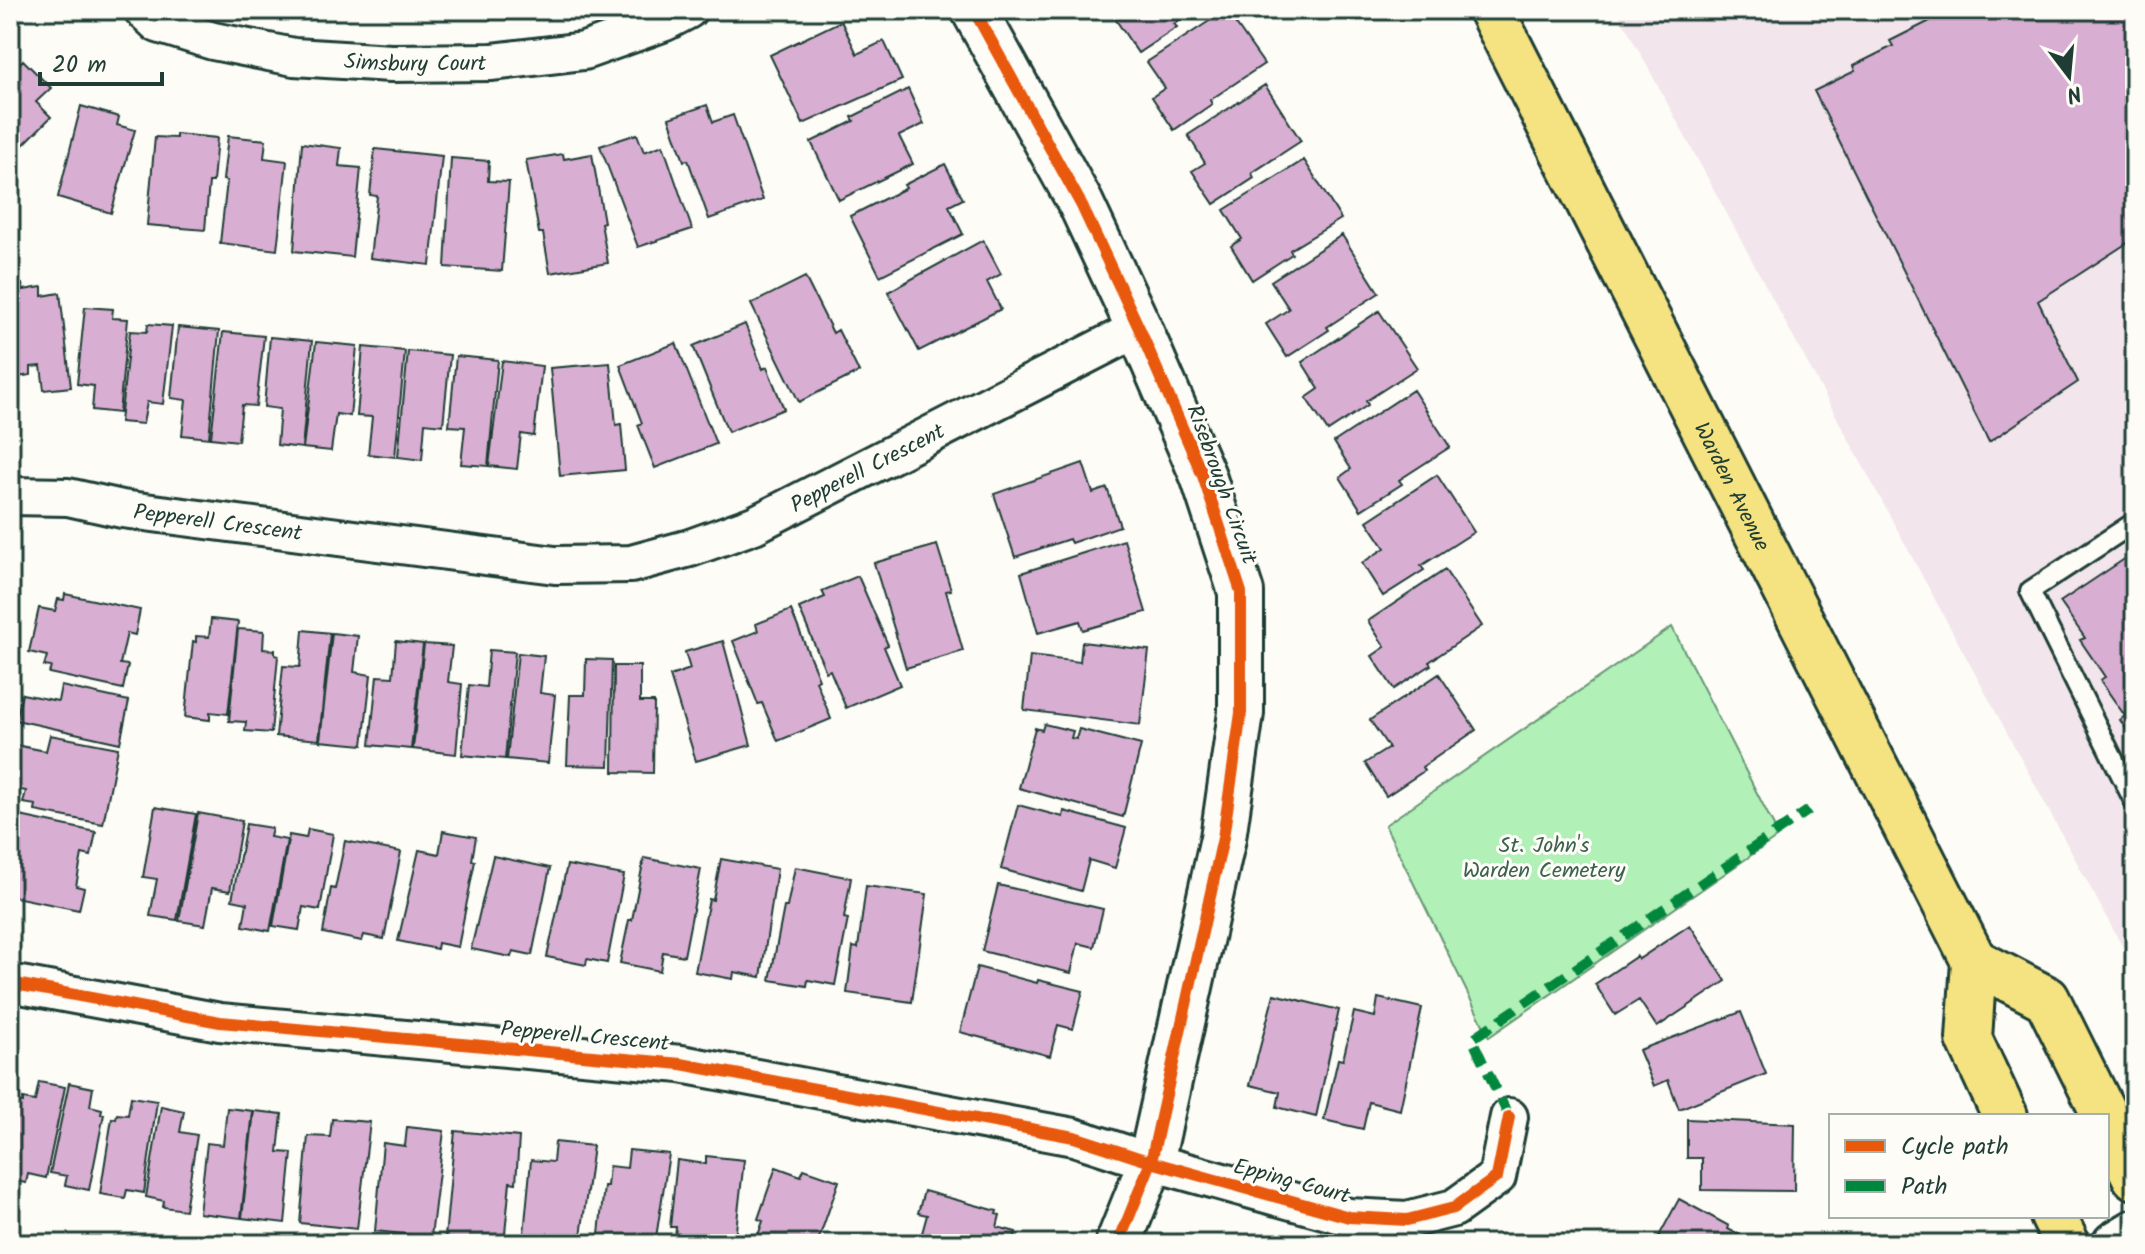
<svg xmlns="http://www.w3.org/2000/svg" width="2145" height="1254" font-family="Kalam,sans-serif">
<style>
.built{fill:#f2e5ec}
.green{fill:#b1f0b7;stroke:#689676;stroke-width:2}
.building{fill:#d9aed3;stroke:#1f3d34;stroke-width:2}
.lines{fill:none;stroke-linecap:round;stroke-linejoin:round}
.service-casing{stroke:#1f3d34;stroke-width:24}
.minor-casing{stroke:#1f3d34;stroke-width:42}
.tertiary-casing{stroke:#1f3d34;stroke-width:50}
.secondary-casing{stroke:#1f3d34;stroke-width:50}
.primary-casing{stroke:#1f3d34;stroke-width:50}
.service{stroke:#fdfcf7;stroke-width:18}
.minor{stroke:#fdfcf7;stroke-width:36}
.tertiary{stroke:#fdfcf7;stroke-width:44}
.secondary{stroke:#fdfcf7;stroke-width:44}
.primary{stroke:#f5e382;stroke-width:44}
.quiet{stroke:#00873e;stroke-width:10;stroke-dasharray:20 10;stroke-linecap:butt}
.cycleway-casing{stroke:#fdfcf7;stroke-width:17}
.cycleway{stroke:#e8590c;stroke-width:12}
.labels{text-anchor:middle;stroke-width:6;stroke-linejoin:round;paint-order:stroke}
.street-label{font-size:22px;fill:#1f3d34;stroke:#fdfcf7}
.park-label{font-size:22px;fill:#3c614e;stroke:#fdfcf7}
</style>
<rect width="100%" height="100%" fill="#fdfcf7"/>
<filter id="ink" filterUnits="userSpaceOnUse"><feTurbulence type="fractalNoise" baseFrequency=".0125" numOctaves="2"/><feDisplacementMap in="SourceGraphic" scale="16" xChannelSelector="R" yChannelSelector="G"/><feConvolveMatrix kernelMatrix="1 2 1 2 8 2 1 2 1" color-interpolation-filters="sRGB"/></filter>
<g filter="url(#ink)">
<path class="built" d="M1617 10H2135V970Z"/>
<path class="green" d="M1672 627 1779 836 1489 1037 1385 825Z"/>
<path class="building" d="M1127 10H1195L1174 24 1177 27 1138 53 1116 20 1128 12Z
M1226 10 1264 64 1210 100 1212 104 1174 130 1152 97 1165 88 1147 62Z
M1941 10H2135V238L2038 301 2078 382 1989 442 1814 91 1855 71 1853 66 1893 46 1890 41 1930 21 1928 16Z
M841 21 857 54 884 41 902 80 803 124 770 55Z
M23 60 51 88 36 102 51 117 10 158V73Z
M1265 85 1301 141 1252 173 1254 178 1214 204 1192 171 1205 163 1188 135Z
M908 89 924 124 899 136 913 164 839 200 811 142 854 121 852 117Z
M707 105 713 122 733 115 763 200 709 219 688 160 684 161 669 118Z
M81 106 119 117 117 125 135 130 111 213 58 197Z
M176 134 217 138 213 182H209L205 230 147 225 155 137 176 138Z
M637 134 644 152 663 145 692 229 638 247 600 146Z
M228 136 266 140 264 158 287 161 277 250 220 243 227 181 223 180Z
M302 143 341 148 339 166 361 168 352 257 294 251Z
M375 149 442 156 430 265 370 258 377 196 370 195Z
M563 154 564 159 592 154 604 222 601 223 608 263 550 273 543 233H539L526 160Z
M451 158 489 161 488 181 509 182 502 271 445 267Z
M1304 160 1341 219 1290 250 1292 254 1252 280 1231 246 1242 239 1224 210Z
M945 164 963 199 949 206 963 234 880 276 850 216 906 188 904 185Z
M1342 235 1379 293 1327 327 1329 330 1287 357 1266 324 1289 309 1271 281Z
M983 240 1001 274 987 282 1001 309 919 351 888 292Z
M805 277 833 333 838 330 859 372 799 402 751 304Z
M22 284 23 290 42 287V296L60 293 71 387 44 390 41 366 31 367V375L10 378V285Z
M85 307 113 309 112 318 128 319 119 413 92 410 94 386 77 384Z
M1379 311 1417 368 1366 401 1368 405 1328 431 1306 398 1319 389 1302 362Z
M148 324 172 326 163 404 147 402 143 424 120 422 130 331 147 332Z
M745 324 763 369 767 367 784 409 728 432 693 346Z
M178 327 219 331 209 438 182 435 186 400 171 398Z
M223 332 264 336 256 406 242 405 238 441 211 438Z
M270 337 312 341 302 448 277 445 280 409 264 407Z
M316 342 357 346 350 416 336 414 331 451 303 448Z
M676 343 716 444 655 468 638 425 642 423 620 365Z
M363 347 405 351 395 457 368 454 372 417 357 416Z
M408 351 450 355 443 425 425 423 422 460 398 457Z
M456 356 498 360 488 466 461 464 465 427 449 426Z
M502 361 542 366 534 436 521 434 517 469 489 466Z
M610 363 616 425 621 424 625 470 560 476 550 368Z
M1413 390 1450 447 1399 480 1402 484 1361 510 1340 477 1351 469 1334 442Z
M1083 463 1093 493 1107 488 1120 526 1071 543 1069 539 1015 557 994 494Z
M1437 475 1474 532 1421 566 1424 570 1383 596 1362 563 1385 548 1367 521Z
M1124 540 1146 612 1083 630 1080 621 1038 633 1021 573Z
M937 545 951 590 946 591 963 651 906 668 874 563Z
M2135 552V741L2120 720 2125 716 2100 680 2105 677 2080 640 2085 638 2060 602Z
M1445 570 1482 626 1429 662 1431 665 1394 689 1372 656 1385 647 1368 621Z
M858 576 888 645 884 647 900 685 846 708 830 670 826 672 799 608 825 597 822 591Z
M65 594 140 610 135 635 127 633 120 664 128 665 123 689 49 673 51 667 44 666 47 656 29 652 39 608 55 611 58 599 64 600Z
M791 610 819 679 816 681 831 719 778 741 762 703 758 704 733 641 758 631 756 624Z
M211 619 238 622 228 714 210 712V720L185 717 193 641 196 642V636L209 637Z
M238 629 264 631 263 649 275 650V655L278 656 271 733 245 731 246 722 229 721Z
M303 630 330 633 319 740 276 736 283 666 300 667Z
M332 633 358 636 354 672 371 675 363 745 320 741Z
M396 641 423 644 411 749 370 745 377 676 393 677Z
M723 641 751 745 696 761 670 676 690 669 685 652Z
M1082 642 1149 650 1140 725 1024 710 1030 656 1080 662Z
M424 644 452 646 448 682 462 684 456 754 413 749Z
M489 650 515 652 505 759 462 755 469 685 486 687Z
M518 653 544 656 540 693 555 695 548 763 507 759Z
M586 659 612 660 609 766 567 765 570 695H585Z
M614 666H640V702H654L653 773 613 772Z
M1439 674 1476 730 1422 767 1424 771 1386 796 1365 763 1389 748 1370 720Z
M61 686 129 701 120 743 16 720 22 694 58 701Z
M1044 724 1073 731 1071 738 1076 739 1079 729 1141 745 1123 817 1019 788 1035 728 1042 730Z
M50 735 118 748 103 824 35 811 36 805 23 803 26 791 10 788V744L46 751Z
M1018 805 1063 817 1064 811 1126 828 1115 868 1089 860 1081 891 1001 869Z
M155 807 196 814 177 920 150 916 157 879 143 877Z
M198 813 242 821 230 891 212 888 205 925 179 921Z
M20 816 96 832 91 856 82 854 76 886 84 888 79 910 10 896V828L17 830Z
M246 824 272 828 270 837 287 840 270 931 243 926 247 903 232 900Z
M308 829 333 834 320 910 303 907 299 930 273 926 289 835 306 838Z
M443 831 476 837 472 860 475 861 458 947 438 943 437 949 398 941 419 850 439 854Z
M345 841 401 852 384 939 364 935 362 941 323 933 331 888 335 889Z
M493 856 550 868 532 955 513 951 511 957 471 949Z
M644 858 701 869 684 956 663 952 660 971 620 963 629 920H632Z
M721 859 777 869 761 977 734 972 733 979 695 972 709 899 713 900Z
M567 865 624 875 607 963 587 959 586 965 547 957Z
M795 867 851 878 844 918 848 919 835 985 808 980 807 986 770 980 784 907H787Z
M998 885 1103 909 1094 947 1078 943 1071 973 982 951Z
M866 886 927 894 912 1002 847 993 853 947 858 948Z
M1690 925 1726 981 1657 1027 1639 1000 1615 1015 1595 984 1637 956 1639 959Z
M977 967 1037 983 1038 980 1083 991 1073 1029 1058 1025 1050 1056 960 1032Z
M1274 994 1339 1010 1316 1117 1277 1107 1280 1092 1250 1085Z
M1378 998 1422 1008 1400 1110 1369 1102 1363 1129 1324 1120 1338 1059 1343 1060 1354 1012 1375 1017Z
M1741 1012 1766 1074 1679 1109 1668 1080 1654 1086 1639 1050Z
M39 1082 65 1087 46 1178 28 1174 26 1183 10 1180V1140L18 1102 23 1103V1099L35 1101Z
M69 1083 93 1088 90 1106 102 1109 101 1114H104L89 1190 65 1185 67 1176 50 1173Z
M131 1097 157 1101 144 1193 127 1190 125 1198 100 1194 112 1118 116 1119 117 1114 128 1115Z
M161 1106 184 1111 180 1132 197 1135 185 1210 163 1207 164 1201 146 1197Z
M227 1108 253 1111 241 1218 199 1213 207 1143 223 1145Z
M254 1111 282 1114 278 1152 292 1153 285 1223 242 1218Z
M332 1119 370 1122 357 1229 300 1223 308 1136 330 1137Z
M1687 1119 1795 1124 1794 1191 1702 1190V1158H1687Z
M407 1127 444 1131 431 1237 375 1231 383 1143 405 1146Z
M455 1131 519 1137 516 1183 510 1182 504 1244 445 1238Z
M555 1142 593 1146 580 1244H523L531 1160 553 1162Z
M629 1150 669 1154 655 1244H598L604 1186H607L609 1166 627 1168Z
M706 1156 744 1160 735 1239H730V1244H674L676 1227H670L677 1160 706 1164Z
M776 1167 801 1176 804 1169 839 1181 817 1244H755L763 1221 758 1219Z
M924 1191 997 1211 996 1214 1000 1215 997 1227 1016 1232 1013 1244H919L927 1215 918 1213Z
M1679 1199 1729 1226 1728 1229 1756 1244H1670L1658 1238Z"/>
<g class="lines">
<defs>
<path id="service" d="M2135 522 2030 591 2135 803"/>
<g id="minor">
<path id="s1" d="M143 10 158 24 213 41 294 57 391 63 492 62 584 51 665 22 688 10"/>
<path id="s2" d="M10 496 68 497 122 509 555 565 631 564 690 548 754 525 1139 328"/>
<path d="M10 983 220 1022 681 1064 1074 1137 1151 1162 1349 1217 1407 1220 1454 1208 1497 1177 1509 1117"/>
</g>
<path id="tertiary" d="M974 10 1081 204 1139 328 1203 476 1241 592V713L1223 838 1151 1162 1118 1244"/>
<path id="secondary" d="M2115 1244 2135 1232"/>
<g id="primary">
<path id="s3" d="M1491 10 1974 961 1969 1039 2005 1116"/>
<path d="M1974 961 2047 999 2105 1116"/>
<path d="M2107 1121 2135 1177"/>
<path d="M2053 1216 2067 1244"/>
</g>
</defs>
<use href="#service" class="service-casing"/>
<use href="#minor" class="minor-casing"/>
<use href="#tertiary" class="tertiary-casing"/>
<use href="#secondary" class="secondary-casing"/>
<use href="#primary" class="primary-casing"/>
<use href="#service" class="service"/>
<use href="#minor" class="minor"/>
<use href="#tertiary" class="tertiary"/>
<use href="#secondary" class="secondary"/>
<use href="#primary" class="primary"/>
<path class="quiet" d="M1509 1117 1472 1039 1809 810"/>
<defs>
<path id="cycleway" d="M974 10 1081 204 1139 328 1203 476 1241 592V713L1223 838 1151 1162 1118 1244
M10 983 220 1022 681 1064 1074 1137 1151 1162 1349 1217 1407 1220 1454 1208 1497 1177 1509 1117"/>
</defs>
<use href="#cycleway" class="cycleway-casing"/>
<use href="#cycleway" class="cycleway"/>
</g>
</g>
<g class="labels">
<g class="street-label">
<text dy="8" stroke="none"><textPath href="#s1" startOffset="282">Simsbury Court</textPath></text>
<text dy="8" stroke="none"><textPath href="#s2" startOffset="882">Pepperell Crescent</textPath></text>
<text transform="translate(1223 484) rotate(70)" y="8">Risebrough Circuit</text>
<text dy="8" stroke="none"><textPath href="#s3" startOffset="534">Warden Avenue</textPath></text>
<text dy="8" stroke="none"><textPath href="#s2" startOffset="210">Pepperell Crescent</textPath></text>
<text transform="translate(585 1035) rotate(5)" y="8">Pepperell Crescent</text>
<text transform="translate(1292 1180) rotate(15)" y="8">Epping Court</text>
</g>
<g class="park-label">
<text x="1544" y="852">St. John's<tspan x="1544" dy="25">Warden Cemetery</tspan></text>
</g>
</g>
<rect width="2145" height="1254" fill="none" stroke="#fdfcf7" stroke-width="40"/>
<rect x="20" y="20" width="2105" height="1214" fill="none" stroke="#1f3d34" stroke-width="3" filter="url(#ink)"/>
<rect x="1829" y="1114" width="280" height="104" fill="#fdfcf7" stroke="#a4b0a9" stroke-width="2"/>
<rect x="1845" y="1140" width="40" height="12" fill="#e8590c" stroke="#a4b0a9" stroke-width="2"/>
<text x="1901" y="1154" font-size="24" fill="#1f3d34">Cycle path</text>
<rect x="1845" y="1180" width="40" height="12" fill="#00873e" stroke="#a4b0a9" stroke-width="2"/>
<text x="1901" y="1194" font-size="24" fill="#1f3d34">Path</text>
<g transform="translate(2069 76) rotate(164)" stroke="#fdfcf7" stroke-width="6" paint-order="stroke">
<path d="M0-6L14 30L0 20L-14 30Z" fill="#1f3d34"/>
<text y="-12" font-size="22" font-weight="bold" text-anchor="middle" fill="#1f3d34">N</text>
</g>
<path d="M40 72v12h122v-12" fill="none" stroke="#1f3d34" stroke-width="4"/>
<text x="52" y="72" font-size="24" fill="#1f3d34" stroke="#fdfcf7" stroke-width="6" paint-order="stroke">20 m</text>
</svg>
